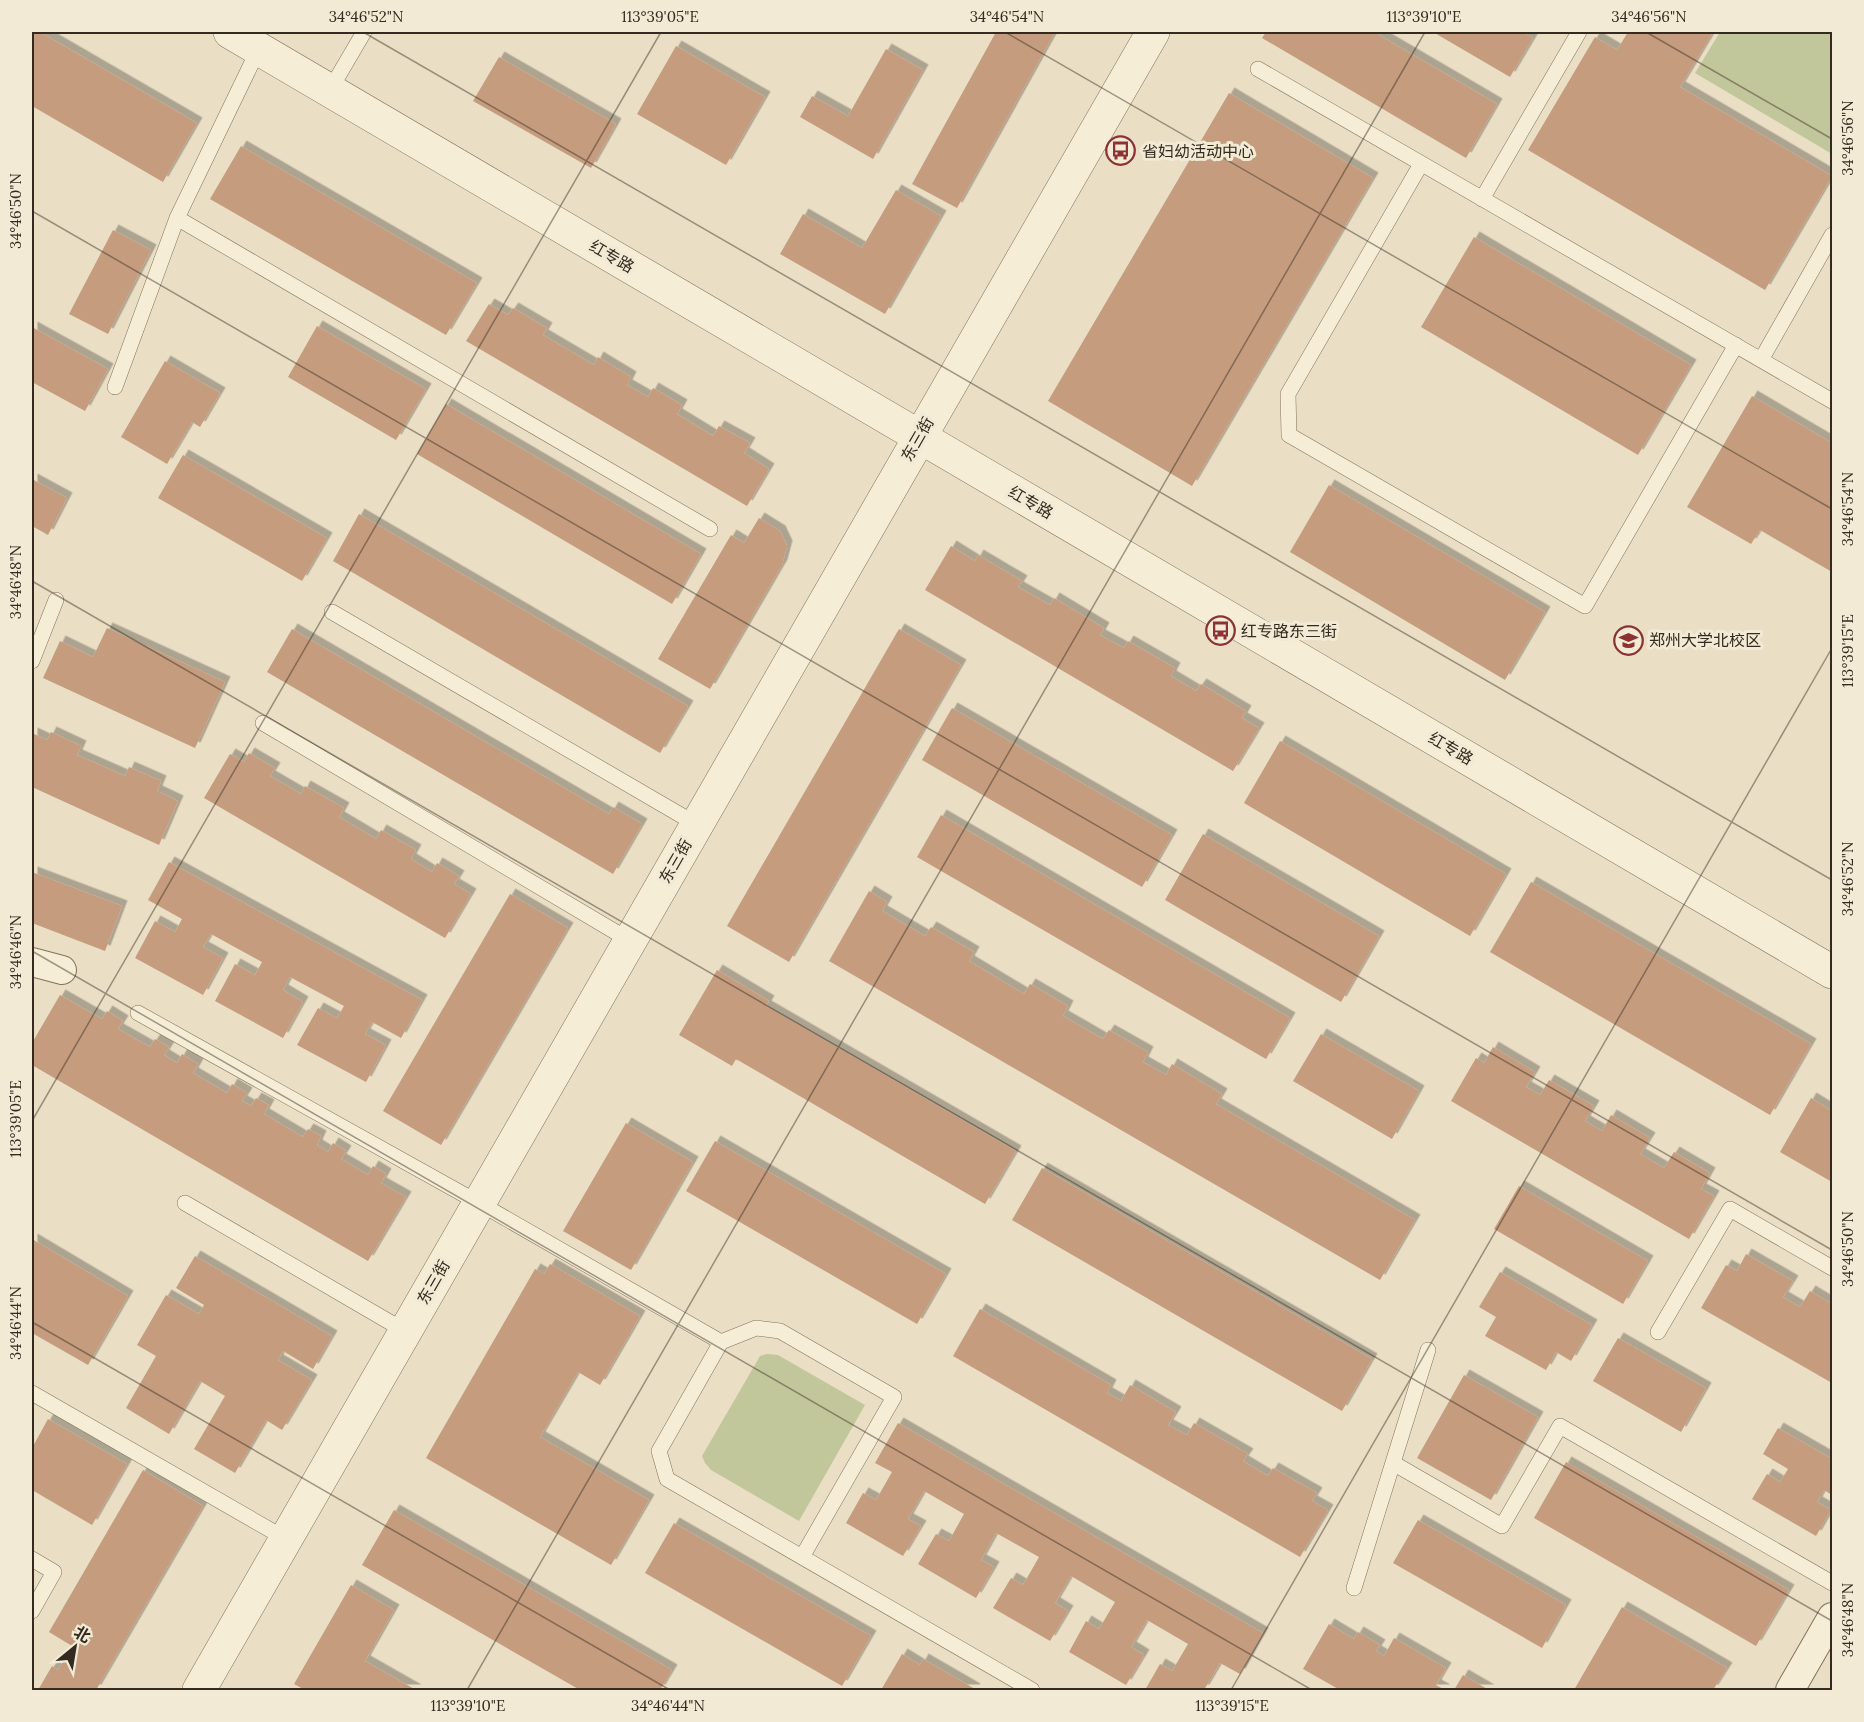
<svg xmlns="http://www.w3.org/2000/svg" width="1864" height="1722" font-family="Lora,'Noto Sans SC',serif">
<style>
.green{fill:#c1c79a}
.building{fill:#c59c7e;filter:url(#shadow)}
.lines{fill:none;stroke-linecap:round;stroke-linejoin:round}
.service-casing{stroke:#83725c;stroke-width:16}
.minor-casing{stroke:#83725c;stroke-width:30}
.tertiary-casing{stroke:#83725c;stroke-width:34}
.service{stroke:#f6edd7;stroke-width:15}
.minor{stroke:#f6edd7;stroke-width:28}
.tertiary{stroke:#f6edd7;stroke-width:33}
.ticks{fill:none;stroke:#352a1f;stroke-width:1.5;stroke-opacity:0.45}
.labels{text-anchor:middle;stroke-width:6;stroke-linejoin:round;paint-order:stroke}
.poi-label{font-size:16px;fill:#352a1f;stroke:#f2ead4;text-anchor:start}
.street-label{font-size:16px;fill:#352a1f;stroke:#f2ead4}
.neatline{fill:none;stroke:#352a1f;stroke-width:2}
.ticks-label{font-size:15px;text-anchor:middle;fill:#352a1f}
</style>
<defs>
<filter id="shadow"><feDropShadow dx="5.5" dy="-5.5" stdDeviation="0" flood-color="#0004"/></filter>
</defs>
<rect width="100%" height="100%" fill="#eadfc5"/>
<path class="green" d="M1720 32H1832V154L1695 73Z
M767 1354 778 1355 865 1405 799 1521 711 1470 705 1463 702 1456 760 1356Z"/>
<path class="building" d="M32 32H40L197 123 163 182 32 106Z
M996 32H1055L957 208 912 184Z
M1266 32H1374L1497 104 1466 158 1262 38Z
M1433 32H1523L1533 38 1510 77Z
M1628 32H1713L1680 87 1832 176 1765 290 1528 150 1595 37 1617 50Z
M676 46 765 97 726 165 637 114Z
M886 49 923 70 873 159 800 117 812 96 848 116Z
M499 57 616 124 591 168 473 101Z
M1229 93 1373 178 1192 486 1048 401Z
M241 146 477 283 446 335 210 199Z
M896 190 941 216 885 314 780 254 803 214 862 248Z
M113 230 151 250 108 334 69 314Z
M1474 237 1691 365 1638 455 1421 327Z
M489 304 508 315 513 308 547 328 543 335 594 365 598 357 631 377 627 385 648 397 653 388 682 405 677 414 713 436 719 426 750 443 744 453 769 469 747 506 466 341Z
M317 326 426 389 396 440 288 377Z
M32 327 108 369 85 411 32 382Z
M165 361 220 393 200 427 192 422 167 464 121 437Z
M1752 396 1832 443V572L1760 530 1751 544 1687 507Z
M446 404 701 554 672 604 417 454Z
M183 455 327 538 302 581 158 498Z
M32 479 67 498 48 535 32 526Z
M1329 485 1545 612 1505 680 1290 552Z
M359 514 688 706 660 753 333 561Z
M759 518 780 531 787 546 782 565 710 689 658 659 731 535 744 543Z
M951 546 975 561 978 555 1022 581 1018 587 1050 605 1054 598 1104 628 1100 635 1124 648 1128 641 1175 668 1171 676 1196 691 1201 684 1246 711 1242 718 1259 728 1233 771 925 590Z
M107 628 225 682 195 748 43 678 60 641 93 657Z
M292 629 609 814 613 807 642 824 613 874 267 672Z
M899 629 961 665 789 962 727 926Z
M952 708 1172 835 1142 887 922 760Z
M51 732 81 746 77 755 125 776 129 767 161 781 157 791 178 801 159 845 32 787V733L47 740Z
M1280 741 1506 874 1470 936 1244 803Z
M249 753 275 768 270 776 301 794 305 786 344 808 339 817 376 839 381 830 416 850 411 859 432 872 437 863 459 876 454 884 471 894 445 938 204 798 230 754 244 762Z
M941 815 1290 1018 1266 1059 917 857Z
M1203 834 1379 936 1341 1002 1165 900Z
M169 862 422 1000 401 1038 372 1022 365 1034 386 1045 366 1082 297 1045 318 1008 337 1018 344 1006 290 977 283 990 303 1002 283 1038 215 1001 235 964 255 975 262 962 211 934 203 947 223 958 203 995 135 958 155 921 175 932 182 919 148 900Z
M32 872 122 906 105 951 32 923Z
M1531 882 1811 1044 1770 1115 1490 952Z
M869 891 887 902 882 911 925 936 931 927 974 952 969 961 1024 994 1030 984 1068 1006 1063 1016 1103 1039 1109 1030 1148 1052 1143 1062 1166 1075 1172 1064 1222 1094 1216 1104 1415 1220 1380 1280 829 961Z
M510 894 568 928 441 1145 383 1111Z
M717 970 769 1001 766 1006 1016 1151 985 1204 736 1059 732 1066 679 1035Z
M60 995 102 1019 107 1011 123 1021 118 1029 150 1047 155 1039 169 1047 164 1055 177 1063 182 1054 198 1064 193 1073 227 1093 232 1084 247 1093 242 1101 251 1106 256 1098 269 1105 264 1114 303 1137 308 1129 321 1136 317 1145 328 1152 333 1143 346 1151 341 1159 368 1175 373 1166 386 1174 381 1183 406 1197 368 1261 32 1065V1043Z
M1321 1034 1419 1091 1392 1139 1293 1081Z
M1493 1047 1535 1072 1526 1087 1540 1095 1549 1080 1594 1106 1585 1121 1602 1131 1611 1115 1650 1138 1640 1154 1664 1168 1674 1152 1710 1173 1701 1189 1714 1196 1689 1239 1451 1101 1476 1058 1484 1063Z
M1811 1098 1832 1111V1182L1780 1152Z
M626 1123 693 1162 631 1270 563 1231Z
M715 1141 946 1274 917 1324 686 1191Z
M1042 1168 1372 1359 1342 1411 1012 1220Z
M1519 1186 1648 1261 1623 1304 1494 1229Z
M32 1239 128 1296 88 1365 32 1333Z
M1746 1254 1793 1281 1783 1297 1800 1307 1810 1291 1832 1304V1383L1701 1308 1726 1265 1737 1271Z
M195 1256 332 1336 313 1369 283 1351 278 1360 312 1380 282 1430 266 1420 235 1473 194 1449 225 1396 200 1381 169 1434 126 1408 156 1356 137 1345 166 1295 199 1314 204 1305 176 1288Z
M550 1264 640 1316 600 1385 578 1372 540 1437 649 1500 611 1565 426 1458 535 1269 544 1274Z
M1500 1272 1592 1325 1571 1361 1556 1352 1546 1370 1485 1336 1496 1317 1479 1307Z
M980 1309 1111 1385 1107 1393 1121 1401 1130 1385 1176 1412 1168 1425 1187 1435 1194 1423 1248 1454 1243 1461 1268 1476 1273 1468 1317 1493 1312 1501 1328 1510 1300 1557 953 1356Z
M1618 1338 1706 1388 1681 1432 1593 1381Z
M1464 1375 1538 1417 1491 1500 1417 1458Z
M48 1419 127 1464 92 1525 32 1490V1448Z
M898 1423 1263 1633 1240 1674 1220 1663 1204 1690H1145L1160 1664 1172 1671 1188 1644 1147 1620 1131 1647 1144 1655 1126 1685 1069 1652 1086 1621 1099 1629 1115 1602 1071 1576 1055 1603 1068 1611 1050 1641 993 1608 1011 1578 1023 1585 1039 1557 996 1533 981 1560 994 1567 976 1598 918 1564 936 1534 949 1541 964 1514 924 1491 908 1519 921 1526 903 1556 846 1523 863 1493 876 1500 892 1472 875 1463Z
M1778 1428 1832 1459V1495L1824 1490 1817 1502 1831 1510 1816 1536 1752 1499 1767 1474 1780 1482 1788 1469 1763 1454Z
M1566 1462 1789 1590 1756 1646 1534 1518Z
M143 1470 203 1506 96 1690H38L52 1666 58 1670 72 1646 49 1632Z
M394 1510 672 1670 660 1690H580L362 1565Z
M1418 1520 1566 1605 1542 1648 1393 1563Z
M674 1523 871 1636 842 1686 645 1573Z
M351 1585 394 1610 365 1661 416 1690H305L294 1684Z
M1622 1607 1727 1668 1713 1690H1574Z
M1329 1624 1354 1639 1358 1632 1380 1645 1376 1651 1384 1656 1394 1638 1446 1668 1436 1685 1445 1690H1340L1303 1669Z
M902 1654 920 1665 923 1659 975 1689 974 1690H881Z
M1463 1675 1489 1690H1454Z"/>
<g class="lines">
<defs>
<path id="service" d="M1258 69 1832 401
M330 90 364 32
M1421 164 1288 394 1289 435 1585 606 1736 345
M1482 199 1579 32
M177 218 710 529
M1761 360 1832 235
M115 387 177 218 259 48
M332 612 696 824
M32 661 56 600
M263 723 629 940
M138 1013 479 1203 721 1342 659 1451 667 1479 1032 1690
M185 1203 405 1331
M1658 1332 1730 1209 1832 1268
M721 1342 756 1328 780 1331 894 1397 802 1557
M32 1393 286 1539
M1393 1463 1502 1526 1560 1426 1832 1583
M32 1559 54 1572 32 1611
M1354 1588 1428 1350"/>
<path id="minor" d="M32 962 62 970
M1790 1690 1832 1617"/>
<path id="tertiary" d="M230 32 1832 972
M199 1690 1153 32"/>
</defs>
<use href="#service" class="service-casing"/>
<use href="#minor" class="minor-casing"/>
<use href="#tertiary" class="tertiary-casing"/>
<use href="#service" class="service"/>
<use href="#minor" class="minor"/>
<use href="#tertiary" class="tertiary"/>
</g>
<path class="ticks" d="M363 32 1832 880M1005 32 1832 509M1646 32 1832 139M32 211 1832 1250M32 581 1832 1621M32 951 1312 1690M32 1121 661 32M32 1322 670 1690M467 1690 1425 32M1231 1690 1832 648"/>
<defs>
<symbol id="bus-ring" viewBox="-11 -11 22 22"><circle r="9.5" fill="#f2ead4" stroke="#8d3232" stroke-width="1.5"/><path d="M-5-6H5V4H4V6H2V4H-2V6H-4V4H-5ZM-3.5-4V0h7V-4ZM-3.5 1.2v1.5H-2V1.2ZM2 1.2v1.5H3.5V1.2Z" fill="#8d3232"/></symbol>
<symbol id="university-ring" viewBox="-11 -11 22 22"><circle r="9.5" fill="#f2ead4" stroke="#8d3232" stroke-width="1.5"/><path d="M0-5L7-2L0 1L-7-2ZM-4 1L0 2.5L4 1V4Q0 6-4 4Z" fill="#8d3232"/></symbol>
</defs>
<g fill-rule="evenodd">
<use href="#bus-ring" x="1104" y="134" width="33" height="33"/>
<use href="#bus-ring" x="1204" y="614" width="33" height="33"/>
<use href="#university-ring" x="1612" y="624" width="33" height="33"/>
</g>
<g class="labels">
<g class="poi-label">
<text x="1142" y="157">省妇幼活动中心</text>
<text x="1241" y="637">红专路东三街</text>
<text x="1649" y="646">郑州大学北校区</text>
</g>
<g class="street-label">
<text transform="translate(612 256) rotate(30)" y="6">红专路</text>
<text transform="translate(917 439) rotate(-60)" y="6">东三街</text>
<text transform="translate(1031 502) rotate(30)" y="6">红专路</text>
<text transform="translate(1451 748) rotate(30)" y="6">红专路</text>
<text transform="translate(675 861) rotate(-60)" y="6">东三街</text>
<text transform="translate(433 1282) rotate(-60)" y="6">东三街</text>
</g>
</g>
<rect width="1864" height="1722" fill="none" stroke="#f2ead4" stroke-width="66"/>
<g transform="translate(75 1647) rotate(30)" stroke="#f2ead4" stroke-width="4.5" paint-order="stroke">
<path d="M0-4.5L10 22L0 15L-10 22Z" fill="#352a1f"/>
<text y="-9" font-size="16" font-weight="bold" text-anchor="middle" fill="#352a1f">北</text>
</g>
<rect x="33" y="33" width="1798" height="1656" class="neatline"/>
<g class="ticks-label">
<text x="366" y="22">34°46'52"N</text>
<text x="660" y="22">113°39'05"E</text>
<text x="1007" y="22">34°46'54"N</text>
<text x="1424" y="22">113°39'10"E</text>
<text x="1649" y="22">34°46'56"N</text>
<text transform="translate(1848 138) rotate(-90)" y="5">34°46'56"N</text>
<text transform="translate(16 211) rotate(-90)" y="5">34°46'50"N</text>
<text transform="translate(1848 509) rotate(-90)" y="5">34°46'54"N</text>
<text transform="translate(16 582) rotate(-90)" y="5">34°46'48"N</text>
<text transform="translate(1848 651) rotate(-90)" y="5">113°39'15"E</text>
<text transform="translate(1848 879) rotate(-90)" y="5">34°46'52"N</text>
<text transform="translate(16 952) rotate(-90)" y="5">34°46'46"N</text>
<text transform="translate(16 1119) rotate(-90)" y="5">113°39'05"E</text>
<text transform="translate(1848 1249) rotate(-90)" y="5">34°46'50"N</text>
<text transform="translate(16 1323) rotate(-90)" y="5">34°46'44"N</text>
<text transform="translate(1848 1620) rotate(-90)" y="5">34°46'48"N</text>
<text x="468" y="1711">113°39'10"E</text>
<text x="668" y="1711">34°46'44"N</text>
<text x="1232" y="1711">113°39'15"E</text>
</g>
</svg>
